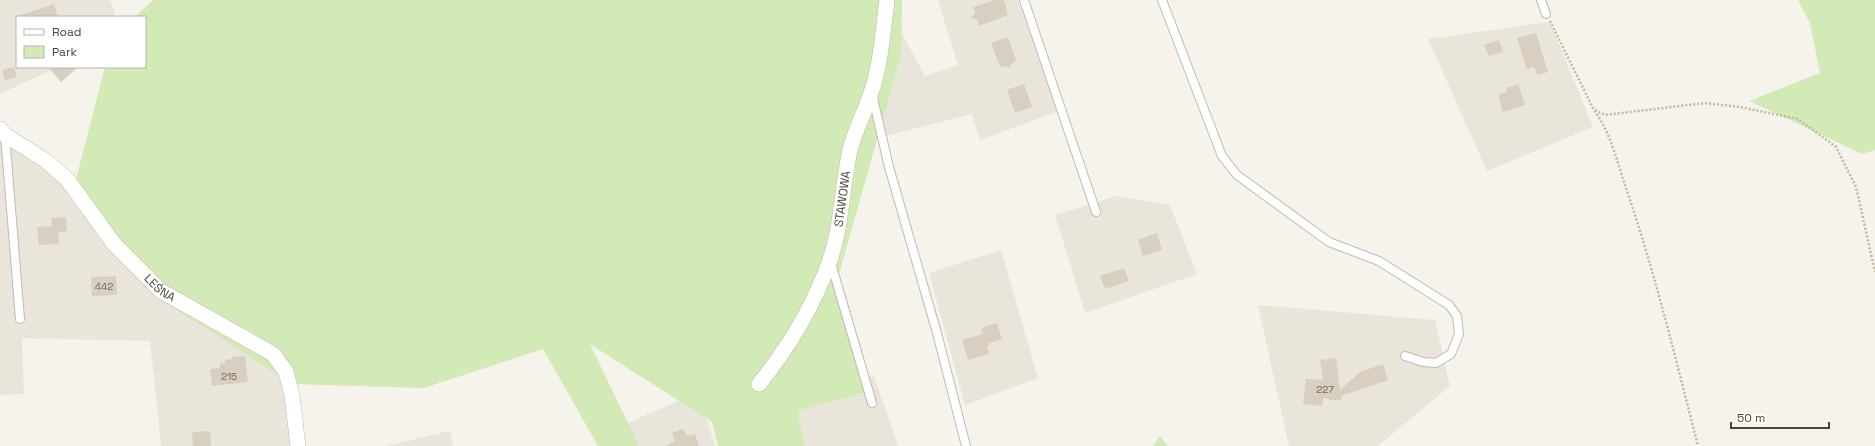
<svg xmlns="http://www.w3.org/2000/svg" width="1875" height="446" font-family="'Space Grotesk',sans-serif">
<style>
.residential{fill:#eae5da}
.green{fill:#d2eab5}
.building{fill:#d8cfc1}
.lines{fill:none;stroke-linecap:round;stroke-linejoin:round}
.lane-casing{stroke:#c2bbae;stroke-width:10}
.street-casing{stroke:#c2bbae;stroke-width:16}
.path{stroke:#c4b79f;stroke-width:2.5;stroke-dasharray:2 2;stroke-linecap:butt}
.lane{stroke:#fff;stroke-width:8}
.street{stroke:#fff;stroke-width:15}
.labels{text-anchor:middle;stroke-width:3;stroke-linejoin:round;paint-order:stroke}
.number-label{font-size:10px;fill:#6e675b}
.street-label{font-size:12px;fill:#4b4439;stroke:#fff}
</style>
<rect width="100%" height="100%" fill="#f6f3ec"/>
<path class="residential" d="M0 0H110L116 17H17V67H58L0 94Z
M938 0H1018L1059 111 980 140 972 114 885 136 876 94 892 15 925 76 958 65Z
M1550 22 1593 127 1487 171 1428 39Z
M0 135 43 162 281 372 294 446H161L150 341 22 338 24 394 0 395Z
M1117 196 1170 205 1197 274 1085 313 1055 215Z
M1001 250 1038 378 965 405 929 273Z
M1258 305 1435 320 1450 386 1378 446H1289Z
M874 376 898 446H803L788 404Z
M698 393 715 446H627L620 426Z
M450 431 453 446H385Z"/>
<path class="green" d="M153 0H902L901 55 839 274 872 390 797 411 805 446H718L712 422 590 344 639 446H598L543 349 424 388 292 384 160 299 75 183 105 67H145V17H135Z
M1798 0H1875V150L1862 154 1749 101 1820 73 1810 23Z
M1160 436 1168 446H1153Z"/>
<path class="building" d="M995 0H1004L1008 15 979 26 977 20 971 18 975 13 973 7Z
M54 4 58 17H21V15Z
M1536 33 1548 72 1537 75 1534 67 1527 70 1517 38Z
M1008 37 1016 61 1012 63 1009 68 1003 66 1000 67 991 43Z
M1499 40 1503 52 1489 56 1484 45Z
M14 67 17 77 5 80 2 70Z
M48 67H78L61 82Z
M1024 84 1032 107 1015 113 1007 90Z
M1518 84 1525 105 1503 112 1498 95 1507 92 1506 88Z
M66 217 67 231 58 232 59 244 39 245 37 227 52 226 51 218Z
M1157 233 1162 250 1143 256 1138 240Z
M1124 268 1129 281 1105 289 1100 276Z
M116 276 117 295 92 296 91 277Z
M997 323 1002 339 989 343V346L987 347 989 354 968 360 962 340 983 334 981 328Z
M245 356 248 382 212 386 210 369 220 368V364L225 363V360L232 359V357Z
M1336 358 1340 390 1360 372 1383 364 1388 380 1341 396 1342 400H1328L1330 399 1323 398 1322 406 1303 404 1306 379 1323 380 1320 360Z
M683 429 688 436 695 434 699 446H666L675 441 672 433Z
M210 431 211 446H193L192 432Z"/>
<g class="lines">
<defs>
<path id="lane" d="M1024 0 1096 212
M1162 0 1222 156 1237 175 1329 242 1379 261 1449 305 1457 316 1459 334 1451 354 1436 363 1423 362 1405 356
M1541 0 1546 14
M872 94 889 167 937 333 966 446
M5 135 20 319
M831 263 872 403"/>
<g id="street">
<path id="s1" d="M0 129 5 135 45 160 67 179 114 244 161 291 273 354 286 372 292 395 298 446"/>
<path id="s2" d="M759 384C789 347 814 305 830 260 842 225 842 186 850 150 855 130 865 112 871 93 881 63 883 31 887 0"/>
</g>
</defs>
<use href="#lane" class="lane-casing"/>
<use href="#street" class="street-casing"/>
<path class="path" d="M1550 21 1594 110C1611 133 1617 162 1626 188 1655 273 1676 360 1698 446
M1595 110 1605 115 1705 103 1740 107 1798 119 1836 147 1856 187 1875 272"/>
<use href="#lane" class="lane"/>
<use href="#street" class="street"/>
</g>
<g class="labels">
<g class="number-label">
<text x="104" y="290">442</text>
<text x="229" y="380">215</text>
<text x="1325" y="393">227</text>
</g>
<g class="street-label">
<text dy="4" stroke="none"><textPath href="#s2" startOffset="206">STAWOWA</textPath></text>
<text dy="4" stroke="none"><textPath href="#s1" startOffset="228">LEŚNA</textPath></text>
</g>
</g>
<rect x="16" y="16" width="130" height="52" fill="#ffffff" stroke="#b7b4b0"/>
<rect x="24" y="29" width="20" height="6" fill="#ffffff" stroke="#b7b4b0"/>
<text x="52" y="36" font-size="12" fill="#4b4439">Road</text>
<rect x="24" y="46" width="20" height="12" fill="#d2eab5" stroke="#b7b4b0"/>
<text x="52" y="56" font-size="12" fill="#4b4439">Park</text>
<path d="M1731 422v6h98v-6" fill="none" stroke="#4b4439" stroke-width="2"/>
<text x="1737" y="422" font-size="12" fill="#4b4439" stroke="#ffffff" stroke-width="3" paint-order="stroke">50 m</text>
</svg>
